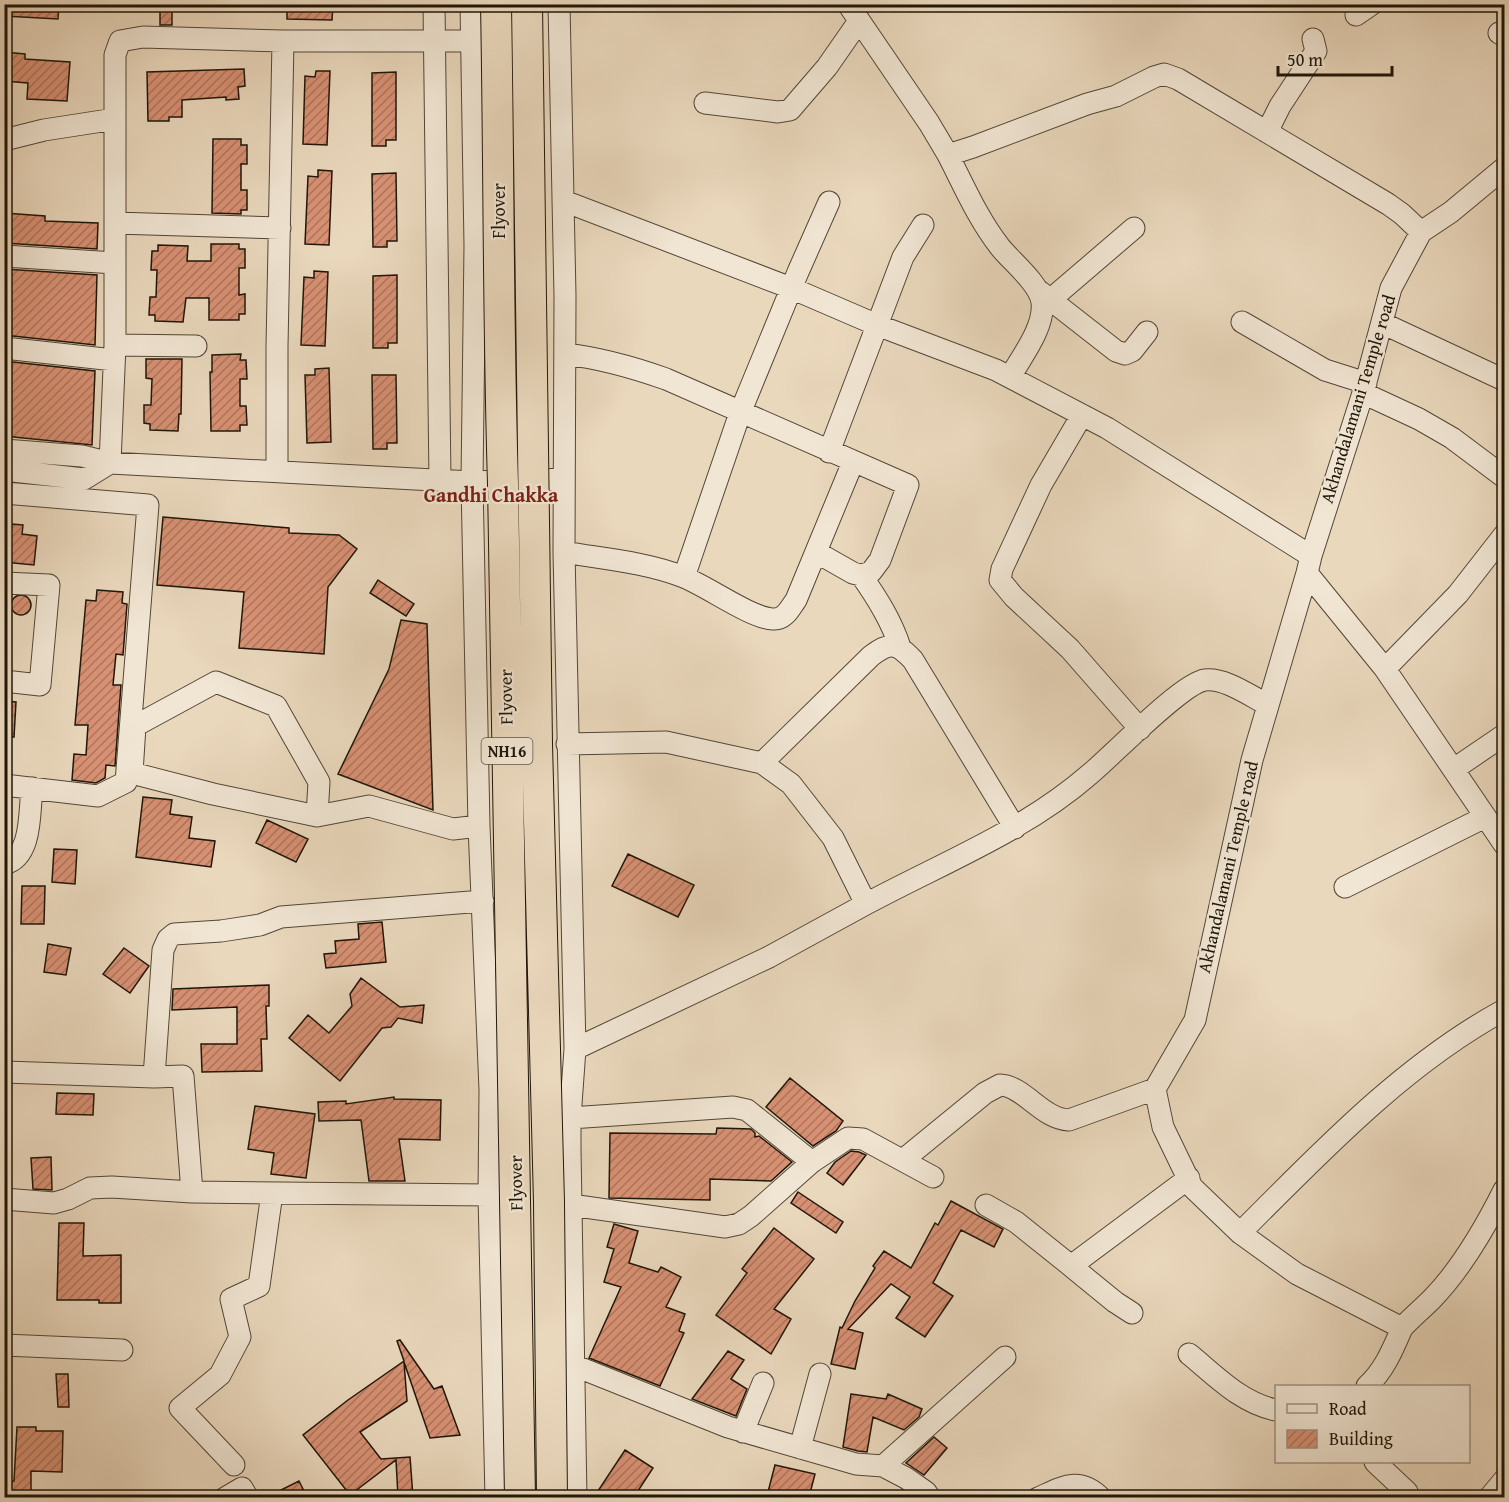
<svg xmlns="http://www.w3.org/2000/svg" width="1509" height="1502" font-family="'Gentium Book Plus',serif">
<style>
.building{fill:url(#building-hatch);stroke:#1f1609;stroke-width:1.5}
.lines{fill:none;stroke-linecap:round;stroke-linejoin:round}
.minor-casing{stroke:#524636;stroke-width:23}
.minor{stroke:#f1e6d4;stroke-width:21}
.highway-bridge-casing{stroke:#1f1609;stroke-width:32;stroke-linecap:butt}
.highway-bridge{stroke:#ead8bd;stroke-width:30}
.labels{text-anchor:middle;stroke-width:4.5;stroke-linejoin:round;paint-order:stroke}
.shield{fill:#f1e6d4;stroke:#5e5446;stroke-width:1.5}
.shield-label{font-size:16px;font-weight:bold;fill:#1f1609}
.street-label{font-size:18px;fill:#1f1609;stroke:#f1e6d4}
.neighbourhood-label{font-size:20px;font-weight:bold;fill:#7a1f14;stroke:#f1e6d4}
</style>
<defs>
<pattern id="building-hatch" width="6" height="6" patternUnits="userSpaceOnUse" patternTransform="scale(1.5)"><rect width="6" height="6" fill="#d89174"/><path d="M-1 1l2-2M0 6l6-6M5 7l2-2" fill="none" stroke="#af755d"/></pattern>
</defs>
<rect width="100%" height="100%" fill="#ead8bd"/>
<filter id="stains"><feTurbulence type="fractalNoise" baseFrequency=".00333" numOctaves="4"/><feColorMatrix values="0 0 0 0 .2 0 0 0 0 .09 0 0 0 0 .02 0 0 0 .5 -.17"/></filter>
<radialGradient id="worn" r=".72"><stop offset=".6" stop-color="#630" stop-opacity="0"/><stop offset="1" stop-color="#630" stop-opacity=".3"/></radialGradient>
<path class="building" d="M4 4H59L58 19 4 16Z
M160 4H172V25H160Z
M287 4H333L332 20 287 19Z
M4 52 25 54V59L70 62 67 101 27 99 28 83 4 81Z
M244 69 245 86 238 87 239 99 226 100V97L182 100V117H169V121H148L147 72Z
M316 71H330L327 145 303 144 305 76 315 77Z
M396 72V140H386V146H372V73Z
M213 139H241V145H247V164H241V190H247V210H241V214L212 213Z
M318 170 332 171 329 245 305 244 308 176 318 177Z
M396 173 397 241H387V247H373L372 174Z
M4 213 45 216V221L98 223 97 249 4 243Z
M211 244H239V249H245V268H239V295L245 294V314H239V320H209V298H186L183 322 155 321V315H149L150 297H156L157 270H151L152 251H158V245L188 246 187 261H211Z
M4 269 97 275 95 345 4 335Z
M314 271 328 272 325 346 301 345 304 277 314 278Z
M397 275V343H388V348H373V276Z
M241 354 240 360H246L247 379H240V406H246L247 425H240V431H211L210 372H212V355Z
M146 359H182L181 414H179L178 431 150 430V424L144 423V405H151L152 379 146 378Z
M4 361 95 371 92 445 4 436Z
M329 368 331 442 307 443 305 375H315V369Z
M372 375H396L397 443H387V449H373Z
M163 517 289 528V533L339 535 357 549 328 587 324 654 239 648 244 592 157 585Z
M11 524 23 525 22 534 37 536 34 565 4 562V532L10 533Z
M378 580 414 604 406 616 370 593Z
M97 590 123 592 122 603 127 604 123 655 116 654 113 685H121L115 766 106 765 105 778 96 783 72 780 74 754 86 755 88 725H75L86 600 96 601Z
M11 605a10 10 0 1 1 20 0a10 10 0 1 1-20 0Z
M401 620 427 624 433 810 338 774 389 669Z
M4 701 16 702 14 737H4Z
M143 797 172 800 170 814 192 817 189 838 215 841 211 867 136 857Z
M267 820 308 839 296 862 256 843Z
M54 849 77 850 75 884 52 882Z
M628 854 694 885 678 917 612 886Z
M22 886H45L44 924H21Z
M382 922 386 962 326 968 324 954 336 953 335 941 359 939 358 924Z
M48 944 71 948 66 975 44 972Z
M124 948 149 966 130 993 103 974Z
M361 978 400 1007 424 1005 422 1023 398 1018 391 1027 382 1028 340 1081 289 1038 308 1015 329 1033 352 1006 350 994Z
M269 985V1006H266L267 1039H261L262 1071 202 1072 201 1044H237V1007L172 1010 173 989Z
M790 1078 843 1121 836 1131 813 1146 766 1107Z
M57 1093 94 1094 93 1115 56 1114Z
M394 1097V1099L441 1100 440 1140 399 1139 405 1181H369L361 1120 319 1121 318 1102 346 1101V1104Z
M255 1106 315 1114 306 1178 271 1174 274 1153 248 1149Z
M717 1128 751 1129 755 1133V1137L759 1136 792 1162 771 1181 710 1179V1200L609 1198 610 1133 716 1134Z
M851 1151 859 1152 866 1155 843 1185 827 1173 835 1162Z
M51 1157 52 1190 33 1189 31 1158Z
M798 1192 843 1222 836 1233 791 1203Z
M951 1201 1003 1229 994 1247 961 1230 933 1283 953 1296 925 1337 896 1318 910 1297 891 1284 848 1329 863 1333 855 1369 831 1364 840 1327 842 1328 855 1301 875 1268 873 1266 884 1251 911 1268 935 1223 938 1225Z
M59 1223H84L83 1256 121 1255V1303H99V1300H57Z
M614 1224 638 1231 629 1263 658 1272 661 1267 681 1277 666 1307 685 1314 679 1331 684 1333 660 1386 589 1358 621 1287 604 1282 614 1249 607 1247Z
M774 1228 814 1259 774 1309 791 1319 771 1354 716 1315 747 1273 742 1269Z
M400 1340 434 1389 442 1386 460 1435 430 1438 404 1362 407 1401 360 1432 381 1459 410 1457 413 1497H398L396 1460 350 1495 303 1435 348 1400 404 1361 397 1341Z
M728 1351 744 1360 731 1379 747 1389 736 1416 692 1399Z
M56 1374H68L69 1407H58Z
M851 1394 886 1399 888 1394 922 1409 919 1417 904 1430 873 1417 867 1452 858 1451 843 1447Z
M17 1427H36V1431H63L62 1472 31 1471V1497H4V1482L14 1481Z
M934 1437 947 1448 924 1475 906 1463Z
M625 1450 653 1468 634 1497H594Z
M775 1465 815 1474 809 1497H789L768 1492Z
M299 1481 307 1497H267Z"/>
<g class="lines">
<defs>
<path id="minor" d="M434 4 440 480
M471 4 475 246 472 482 479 826 490 1090 489 1195 496 1498
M559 4 565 296 564 552 575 1049 570 1118V1149L576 1498
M848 4 929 123 948 155
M1356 15 1372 4
M1499 33 1504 36
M705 103 778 112 790 110 827 67 859 21
M1267 132 1280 106 1316 51 1313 39
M4 140 44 130 115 119
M1504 168 1451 212 1421 232 1391 288 1363 393 1311 556 1307 573 1252 760 1195 1020 1155 1089 1163 1127 1192 1187 1240 1233 1297 1274 1402 1328C1411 1318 1422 1309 1432 1299 1462 1268 1485 1228 1504 1190
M564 201 791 288 877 325 996 370 1107 428 1311 556
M115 223 280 228
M4 256 115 263
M1038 290 1116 351 1125 354 1132 351 1147 332
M1050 300 1134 228
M1242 322 1325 370 1366 383
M1382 323 1504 380
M115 345 196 346
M4 348 114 360
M565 354C601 358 632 367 666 379L908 485 880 560 871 572 861 575 853 573 816 552
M1010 377C1022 356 1045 327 1042 302 1039 283 1012 262 1000 247 978 219 964 186 948 155L973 147 1087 104 1116 96 1154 77 1164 74 1178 79 1388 204 1402 214 1421 232
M1363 393 1419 419 1452 438 1504 477
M1082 415 1041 485 1002 569 1000 580 1014 597 1070 649 1140 729
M4 450 82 456 110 463 472 482 564 479
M829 452 903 257 923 225
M110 463 115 345V55L120 41 143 37 283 41H472
M4 470 84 479 110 463
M277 471V347L283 41
M4 493 148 505 126 782 98 796 4 785
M564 552C604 559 644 562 681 576 706 585 750 618 773 619 785 620 790 608 796 600L853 462
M1307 573 1385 669 1504 844
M861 575C877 598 891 620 900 647
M684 577 740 413 798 272 829 202
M4 583 49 585 40 685 4 681
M1385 669 1458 594 1504 535
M567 744 666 742 762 763 791 784 833 838 866 904C942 863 1025 831 1090 774 1112 756 1182 683 1205 680 1226 678 1250 696 1268 705
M762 763 871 656C890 641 897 643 913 660L1015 828
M1454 769 1504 735
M317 816 319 782 276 706 216 682 135 726 132 773 213 794 317 816 369 806 453 829 479 826
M4 864C33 857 29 811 32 788
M1345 887 1485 817
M483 901 281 917 260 925 221 931 174 934 168 939 163 950 154 1077 183 1076 192 1192 489 1195
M575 1049 769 957 866 904
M4 1072 154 1077
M570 1118 733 1107 747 1110 812 1162
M903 1160 985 1093 1000 1085C1024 1086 1042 1119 1069 1120L1155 1089
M4 1199 54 1203 68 1199 90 1188 112 1187 192 1192
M571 1205 725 1227 739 1224 751 1216 812 1162 848 1138 863 1139 933 1177
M986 1205 1016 1222 1071 1266 1189 1178
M1240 1233C1321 1152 1403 1065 1504 1010
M1071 1266 1115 1302 1132 1313
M4 1345 122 1350
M1189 1354C1216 1376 1241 1403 1276 1410
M573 1365 728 1427 856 1464 883 1466 906 1478 926 1492 930 1498
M1367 1386C1384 1371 1393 1349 1402 1328
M743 1432 763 1383
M800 1448 820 1374
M1375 1462 1407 1492
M234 1465 180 1408 220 1375 240 1337 231 1299 259 1286 272 1193
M883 1466 1005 1357
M225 1498 242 1488 248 1498
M1038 1498C1063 1487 1079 1476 1101 1498
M1489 1498 1504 1480"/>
</defs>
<use href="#minor" class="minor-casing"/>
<use href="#minor" class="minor"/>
<defs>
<path id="highway-bridge" d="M496 4C499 164 498 324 503 484L520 1498
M527 4 537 744 549 1202 552 1498"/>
</defs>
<use href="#highway-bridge" class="highway-bridge-casing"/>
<use href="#highway-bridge" class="highway-bridge"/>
</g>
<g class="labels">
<rect class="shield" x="481.5" y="738" width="51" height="26" rx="4.5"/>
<g class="shield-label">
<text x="507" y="757">NH16</text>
</g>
<g class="street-label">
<text transform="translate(499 211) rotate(-90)" y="6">Flyover</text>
<text transform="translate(1358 399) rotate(-73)" y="6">Akhandalamani Temple road</text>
<text transform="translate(506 697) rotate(-91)" y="6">Flyover</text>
<text transform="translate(1228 867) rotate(-77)" y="6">Akhandalamani Temple road</text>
<text transform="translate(516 1183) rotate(-91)" y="6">Flyover</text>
</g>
<g class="neighbourhood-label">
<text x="491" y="502">Gandhi Chakka</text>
</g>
</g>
<rect width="1509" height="1502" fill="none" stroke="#ead8bd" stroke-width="24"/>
<rect x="6" y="6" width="1497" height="1490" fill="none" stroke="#1f1609" stroke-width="3"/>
<rect x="12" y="12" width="1485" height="1478" fill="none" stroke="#1f1609" stroke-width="1.5"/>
<rect x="1275" y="1385" width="195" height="78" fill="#f1e6d4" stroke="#9d9383" stroke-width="1.5"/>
<rect x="1287" y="1404" width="30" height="9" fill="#f1e6d4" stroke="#9d9383" stroke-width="1.5"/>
<text x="1329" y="1415" font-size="18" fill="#1f1609">Road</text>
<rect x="1287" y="1430" width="30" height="18" fill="url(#building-hatch)" stroke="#9d9383" stroke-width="1.5"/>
<text x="1329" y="1445" font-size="18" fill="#1f1609">Building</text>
<path d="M1278 66v9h114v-9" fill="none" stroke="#1f1609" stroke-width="3"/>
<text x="1287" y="66" font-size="18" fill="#1f1609" stroke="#f1e6d4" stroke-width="4.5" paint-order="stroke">50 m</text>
<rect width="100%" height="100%" filter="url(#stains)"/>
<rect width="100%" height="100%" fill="url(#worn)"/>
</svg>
